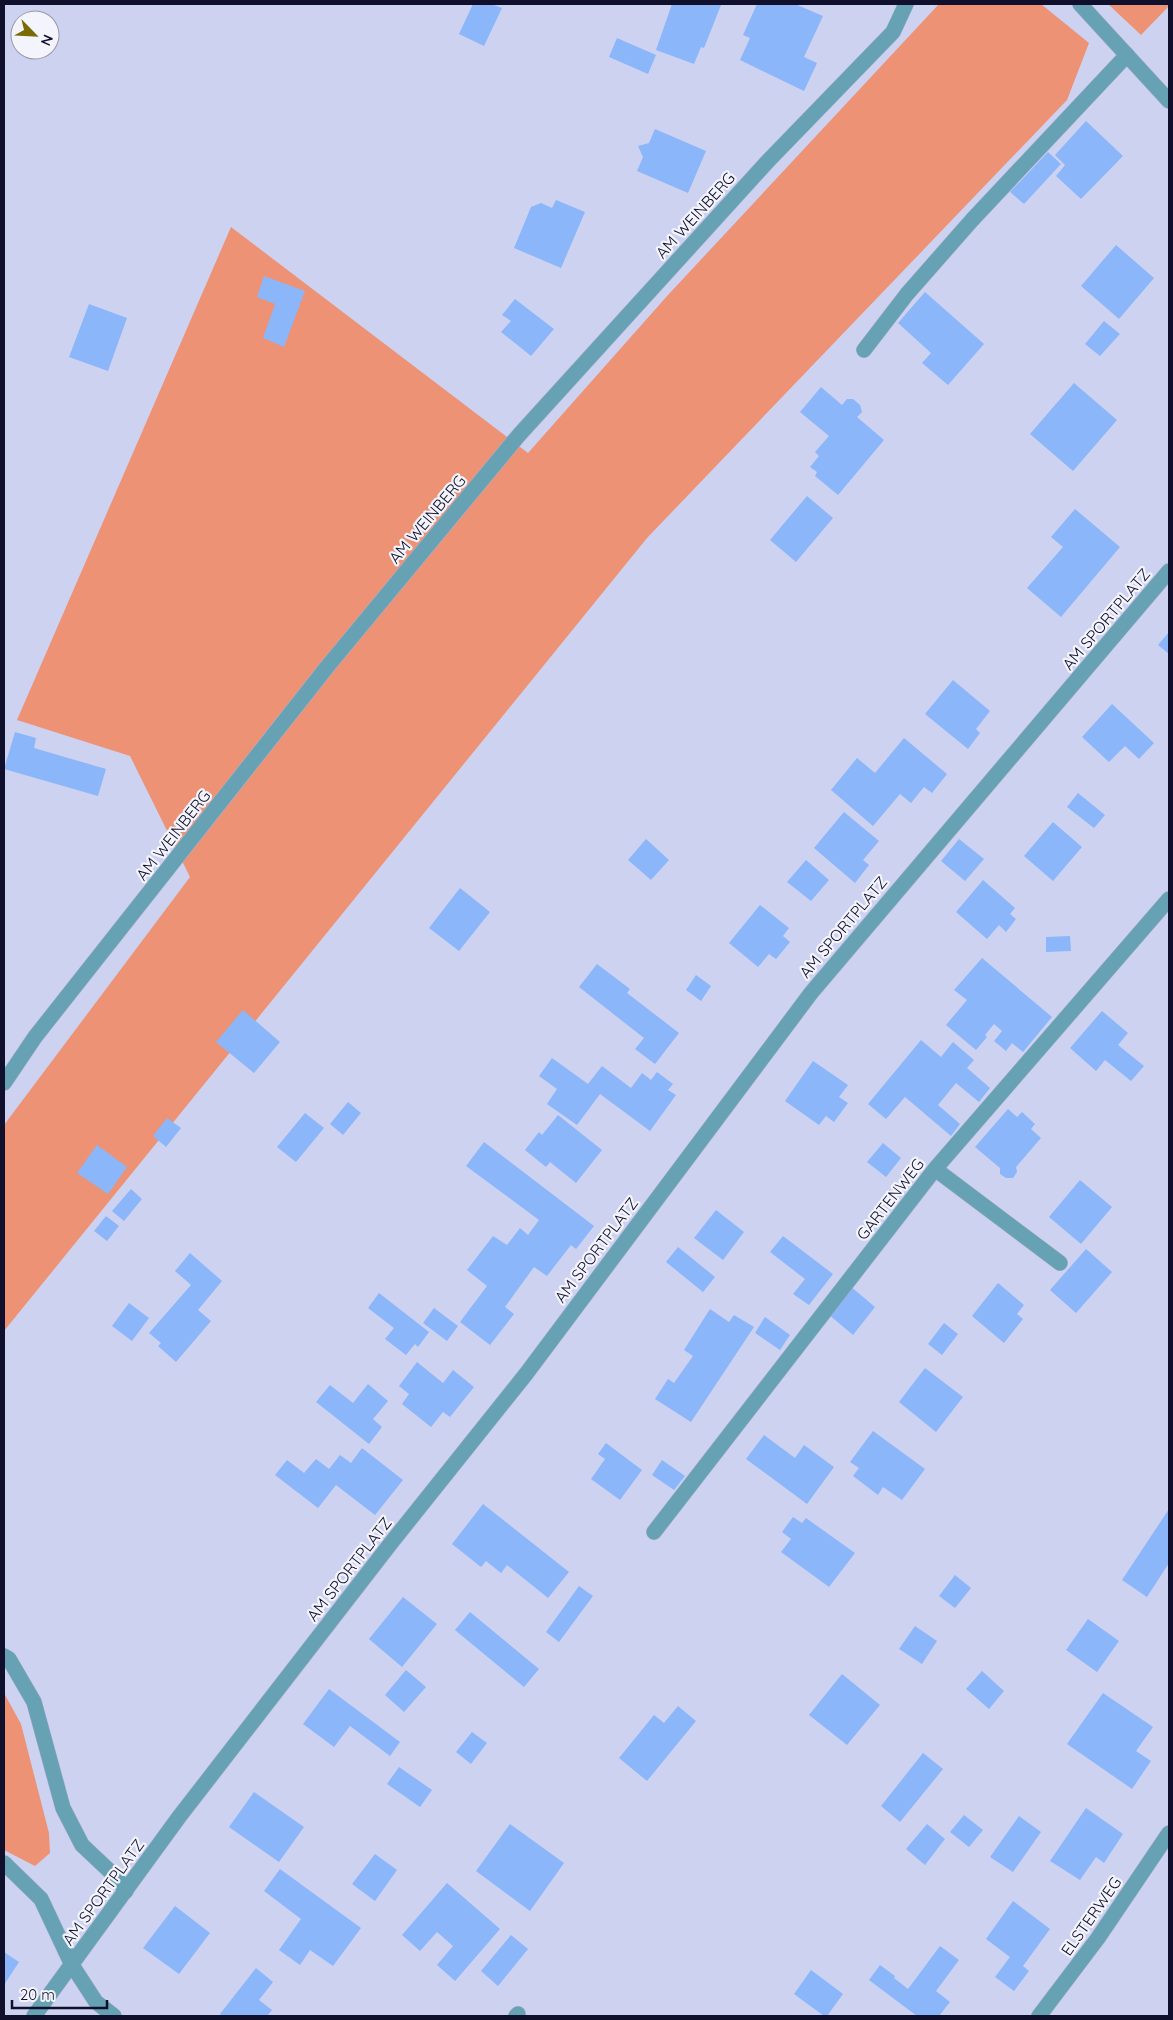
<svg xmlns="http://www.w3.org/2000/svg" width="1173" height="2020" font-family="Quicksand,sans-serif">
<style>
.green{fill:#ed9274}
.building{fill:#8bb6fa}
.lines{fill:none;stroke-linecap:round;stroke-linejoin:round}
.service-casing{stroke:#abafce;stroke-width:16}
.minor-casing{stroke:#abafce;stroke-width:16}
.service{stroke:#66a2b4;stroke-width:15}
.minor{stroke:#66a2b4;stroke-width:15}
.labels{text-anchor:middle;stroke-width:4.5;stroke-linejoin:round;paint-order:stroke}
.street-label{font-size:16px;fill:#10102c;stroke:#f3f4fc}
</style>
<rect width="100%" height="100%" fill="#cdd2f1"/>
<path class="green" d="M939 4H1041L1089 43 1067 100 647 538 4 1331V1125L190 877 130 756 17 720 231 227 528 453 668 295Z
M1108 4H1169V6L1141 35Z
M4 1693 21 1724 49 1833 50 1853 35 1866 4 1850Z"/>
<path class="building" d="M473 4H491L502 8 484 46 459 34Z
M672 4 721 5 704 48 701 47 694 64 656 50Z
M757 4H795L823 16 804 57 817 63 804 91 740 60 750 38 743 35Z
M617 38 656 55 648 74 609 57Z
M1086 121 1123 156 1081 199 1056 176 1065 165 1055 155Z
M655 129 706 151 688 193 637 171 643 157 638 146 649 143Z
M1048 152 1061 164 1024 204 1010 192Z
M556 200 585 212 561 268 514 248 531 207 541 203 552 208Z
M1116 245 1154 278 1119 319 1081 286Z
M264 276 305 291 284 347 263 338 275 304 257 297Z
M925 292 984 344 948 385 922 363 931 353 898 323Z
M515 299 554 329 531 356 501 332 511 321 502 315Z
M89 304 127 318 108 371 69 357Z
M1104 321 1120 334 1100 356 1085 344Z
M1074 383 1117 420 1073 471 1030 434Z
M821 387 842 405 847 399H853L860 405 862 412 857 417 884 440 838 495 815 476 817 472 810 467 819 456 815 452 829 436 800 412Z
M807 496 833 518 796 562 770 540Z
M1075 509 1120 547 1061 617 1027 588 1063 547 1051 537Z
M1169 632V654L1158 645Z
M953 680 990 711 976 729 980 733 968 749 925 714Z
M1112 704 1154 743 1139 759 1125 746 1109 762 1082 737Z
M15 732 36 738 34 748 106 769 98 796 4 769Z
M904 738 947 774 932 793 924 787 911 803 900 794 873 826 831 790 857 758 875 773Z
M1078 793 1105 815 1094 828 1067 807Z
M844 812 879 841 863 860 869 865 855 883 814 848Z
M1053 822 1082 847 1053 881 1024 856Z
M646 839 669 860 651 880 628 860Z
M959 839 984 859 965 881 941 861Z
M806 860 829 880 811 901 787 882Z
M983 880 1015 908 1010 914 1016 919 1006 932 999 925 987 939 956 912Z
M460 888 490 912 459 951 429 928Z
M760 905 789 928 783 936 790 942 776 959 769 954 758 967 729 943Z
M1070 936 1071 951 1046 952V937Z
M982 958 1052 1017 1023 1052 1012 1043 1006 1051 994 1041 1002 1031 994 1024 985 1035 987 1037 976 1050 946 1025 967 1000 954 990Z
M597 964 630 989 627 993 679 1033 655 1064 635 1049 644 1038 579 987Z
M696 975 711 986 701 1001 686 990Z
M243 1010 280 1042 254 1073 216 1042Z
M1102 1011 1128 1033 1118 1045 1144 1066 1131 1081 1105 1060 1096 1071 1070 1048Z
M921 1040 941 1057 953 1042 974 1060 967 1068 990 1088 979 1102 956 1083 938 1105 960 1124 951 1136 905 1097 886 1119 868 1104Z
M552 1058 588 1084 602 1066 631 1088 642 1073 651 1080 657 1072 673 1084 668 1090 676 1095 650 1131 600 1094 577 1125 547 1104 557 1089 539 1076Z
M813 1061 848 1085 839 1097 848 1103 834 1122 826 1116 819 1125 785 1101Z
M348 1102 361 1113 343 1135 330 1124Z
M1008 1109 1017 1117 1022 1112 1035 1124 1031 1129 1041 1138 1016 1167 1017 1172 1013 1178H1006L1000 1174V1168L975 1147Z
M305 1113 324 1128 296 1162 277 1147Z
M558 1115 602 1150 576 1183 550 1162 546 1167 525 1150 539 1132 542 1135Z
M167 1118 181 1128 166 1147 153 1136Z
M484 1142 594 1226 576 1249 571 1245 547 1276 534 1267 505 1307 514 1314 490 1345 460 1322 487 1286 467 1270 493 1236 507 1245 520 1228 528 1235 539 1220 466 1166Z
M883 1143 901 1158 886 1177 867 1162Z
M97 1145 127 1167 108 1194 77 1173Z
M1080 1180 1112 1207 1081 1244 1049 1217Z
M131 1189 142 1199 124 1221 112 1211Z
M716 1210 744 1232 723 1260 694 1238Z
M106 1216 119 1226 107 1241 94 1231Z
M783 1236 833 1274 809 1305 793 1294 805 1279 770 1252Z
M678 1247 715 1277 703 1292 666 1262Z
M1086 1249 1112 1272 1076 1313 1050 1290Z
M190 1253 222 1281 198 1310 211 1321 176 1362 158 1346 161 1343 149 1333 191 1285 175 1271Z
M998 1283 1024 1305 1017 1314 1023 1319 1004 1343 972 1316Z
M850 1286 875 1307 853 1335 828 1314Z
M379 1293 429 1332 418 1347 415 1344 406 1355 385 1339 394 1328 368 1308Z
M129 1303 149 1318 132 1341 112 1326Z
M434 1308 458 1326 447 1341 423 1323Z
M710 1309 729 1322 734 1315 754 1327 691 1422 655 1399 668 1379 674 1383 693 1356 684 1350Z
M765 1317 790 1335 780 1350 755 1333Z
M944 1323 958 1334 942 1355 928 1344Z
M417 1362 443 1383 453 1370 474 1387 450 1417 443 1412 431 1427 402 1404 409 1394 399 1386Z
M925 1368 963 1397 936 1432 899 1402Z
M368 1384 388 1401 373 1419 382 1427 369 1444 316 1402 330 1385 353 1403Z
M873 1431 925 1469 902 1500 883 1487 878 1495 853 1476 859 1468 850 1462Z
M764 1435 795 1458 804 1445 834 1467 807 1504 746 1459Z
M606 1443 642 1470 620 1500 591 1479 605 1459 598 1454Z
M362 1448 403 1480 375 1515 336 1485 318 1508 275 1475 287 1460 304 1473 316 1459 329 1469 340 1455 351 1463Z
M662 1460 685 1476 674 1490 652 1475Z
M483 1504 569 1572 548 1598 507 1565 501 1573 486 1561 481 1567 452 1544Z
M1169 1509V1563L1147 1597 1122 1580Z
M793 1517 802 1523 806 1518 855 1553 829 1587 781 1552 791 1539 782 1532Z
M955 1575 971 1588 955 1608 939 1596Z
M579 1586 593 1596 559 1642 546 1632Z
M403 1597 437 1624 402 1667 369 1639Z
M470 1612 539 1669 524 1687 455 1630Z
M1088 1619 1119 1641 1097 1672 1066 1650Z
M915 1626 937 1641 922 1664 899 1649Z
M406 1670 426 1687 404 1712 385 1695Z
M982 1671 1004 1691 989 1709 966 1689Z
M842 1674 880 1705 847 1745 809 1715Z
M329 1689 400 1742 390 1756 350 1726 334 1747 303 1724Z
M1103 1693 1153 1727 1136 1751 1151 1761 1132 1789 1067 1744Z
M678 1706 696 1721 647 1781 619 1758 654 1715 664 1723Z
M472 1732 487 1743 471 1764 456 1752Z
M923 1753 943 1769 900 1822 881 1806Z
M399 1767 432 1790 420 1807 387 1784Z
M254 1792 304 1827 279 1862 229 1827Z
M1086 1808 1123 1834 1104 1863 1096 1857 1080 1880 1050 1861Z
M964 1815 983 1830 969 1847 950 1832Z
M1019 1816 1041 1832 1013 1872 990 1857Z
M510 1824 564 1863 530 1911 476 1871Z
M927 1824 945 1839 925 1865 906 1849Z
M375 1854 397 1870 375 1901 352 1884Z
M280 1869 361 1928 333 1966 310 1950 300 1965 279 1950 301 1919 264 1891Z
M447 1883 500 1929 455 1981 437 1965 453 1946 437 1932 420 1951 402 1935Z
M1013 1901 1050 1929 1023 1966 1029 1971 1014 1991 995 1977 1010 1957 986 1939Z
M175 1906 210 1933 179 1974 143 1948Z
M511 1935 528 1949 498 1986 481 1971Z
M940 1946 959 1960 936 1991 950 2002 939 2016H917L869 1980 880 1965 895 1976 894 1978 908 1989Z
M4 1952 19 1962 4 1985Z
M256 1968 273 1982 259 2000 272 2010 267 2016H222L220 2014Z
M811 1970 843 1994 827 2016H824L794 1994Z"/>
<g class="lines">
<defs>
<path id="service" d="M864 350 907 294 972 220 1127 55
M935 1169 1060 1263
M654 1532 935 1169 1169 899
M4 1656 9 1659 34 1702 63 1808 82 1845 117 1878 126 1891
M516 2016 518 2014"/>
<path id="minor" d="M1080 4 1169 101
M4 1083 35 1037 327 667 519 435 768 161 893 32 906 4
M4 1863 41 1899 72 1965 96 2002 114 2016
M34 2016 179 1817 391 1543 526 1374 811 993 1169 571
M1039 2016 1098 1938 1169 1833"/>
</defs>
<use href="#service" class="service-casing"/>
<use href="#minor" class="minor-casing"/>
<use href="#service" class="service"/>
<use href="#minor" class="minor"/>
</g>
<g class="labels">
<g class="street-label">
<text transform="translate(695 215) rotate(-48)" y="6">AM WEINBERG</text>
<text transform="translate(427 519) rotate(-50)" y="6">AM WEINBERG</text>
<text transform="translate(1106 619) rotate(-50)" y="6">AM SPORTPLATZ</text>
<text transform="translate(173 835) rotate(-52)" y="6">AM WEINBERG</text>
<text transform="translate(843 927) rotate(-50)" y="6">AM SPORTPLATZ</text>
<text transform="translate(890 1199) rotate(-52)" y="6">GARTENWEG</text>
<text transform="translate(596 1250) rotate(-53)" y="6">AM SPORTPLATZ</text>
<text transform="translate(349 1569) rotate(-52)" y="6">AM SPORTPLATZ</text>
<text transform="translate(103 1892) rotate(-54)" y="6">AM SPORTPLATZ</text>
<text transform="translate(1091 1916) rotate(-55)" y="6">ELSTERWEG</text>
</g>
</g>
<rect width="1173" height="2020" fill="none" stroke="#10102c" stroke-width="10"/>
<g transform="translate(35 35) rotate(114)"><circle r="24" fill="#f3f4fc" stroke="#9899a9"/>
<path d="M0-4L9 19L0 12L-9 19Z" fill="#7b6b03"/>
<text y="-8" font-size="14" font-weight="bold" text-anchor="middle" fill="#10102c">N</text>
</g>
<path d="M12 2000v8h95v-8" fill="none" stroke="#10102c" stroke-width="2.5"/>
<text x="20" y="2000" font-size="15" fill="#10102c" stroke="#f3f4fc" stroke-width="4" paint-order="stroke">20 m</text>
</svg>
